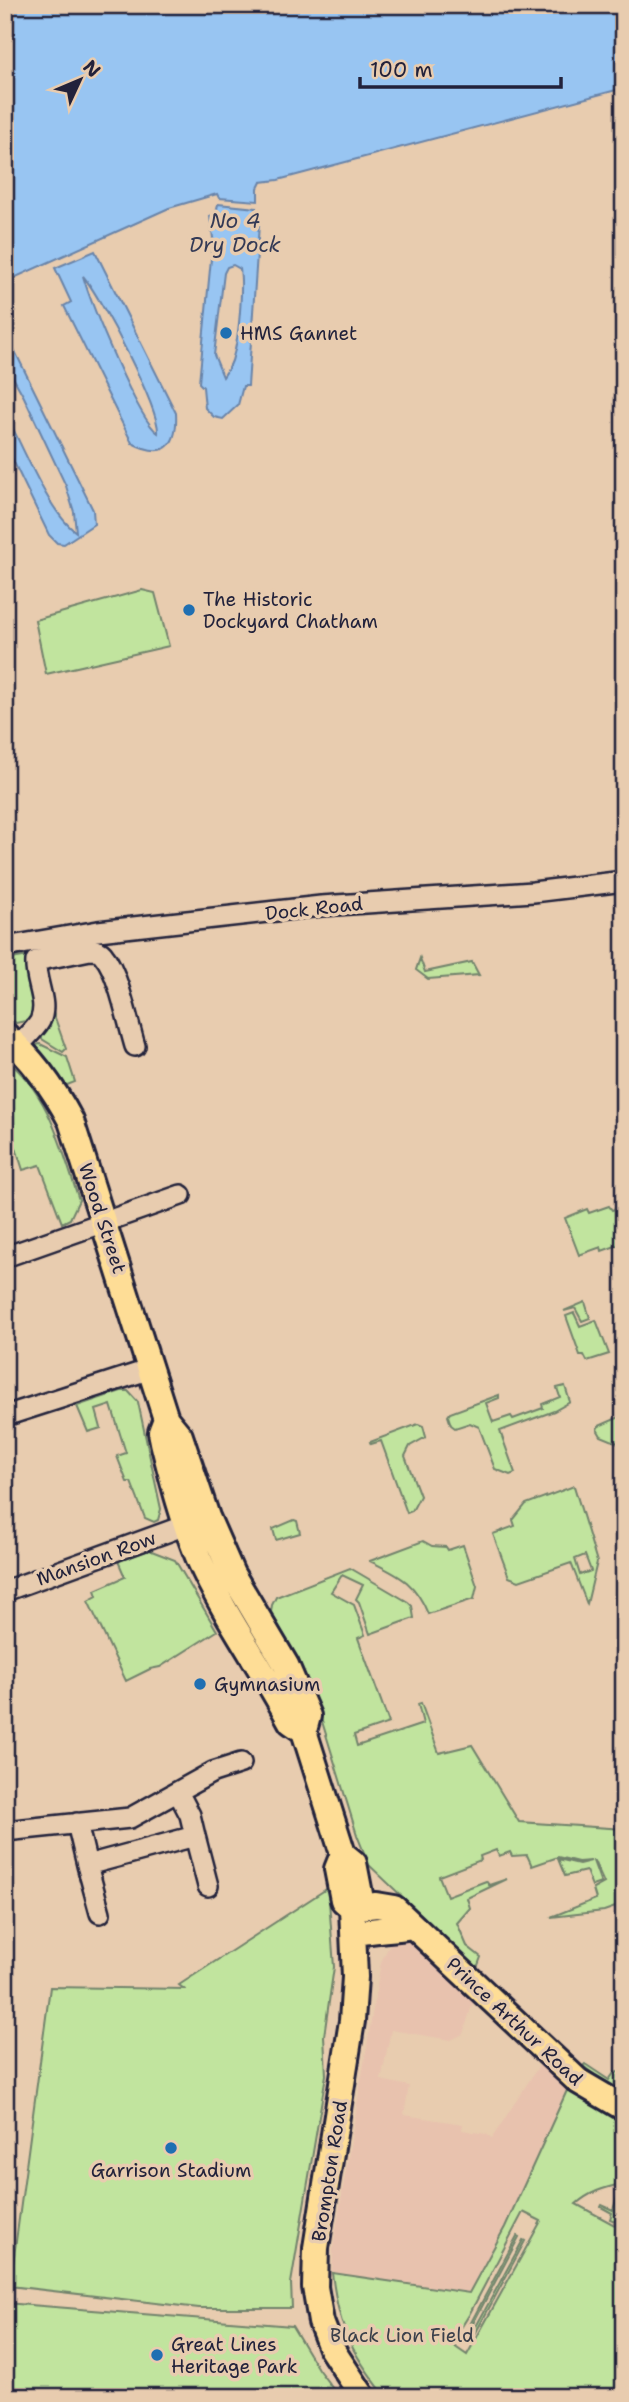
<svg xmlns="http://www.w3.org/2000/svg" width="629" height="2402" font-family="'Shantell Sans',sans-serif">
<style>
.built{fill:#e8c2ae}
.green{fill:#c1e49e;stroke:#72836c;stroke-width:2;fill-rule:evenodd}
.water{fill:#98c5f2;stroke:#6984a9;stroke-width:2;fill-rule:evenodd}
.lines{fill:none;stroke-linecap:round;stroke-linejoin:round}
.minor-casing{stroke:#22223b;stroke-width:24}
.major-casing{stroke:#22223b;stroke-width:30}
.minor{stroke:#e8ccaf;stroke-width:19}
.major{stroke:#fedd96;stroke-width:24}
.poi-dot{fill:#1f6fb2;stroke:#e8ccaf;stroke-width:2.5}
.labels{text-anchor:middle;stroke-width:7;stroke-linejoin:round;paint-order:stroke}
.poi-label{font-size:19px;fill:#22223b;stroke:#e8ccaf;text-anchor:start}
.street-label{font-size:19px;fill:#22223b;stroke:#e8ccaf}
.park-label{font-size:19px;fill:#3a3f4a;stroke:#e8ccaf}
.water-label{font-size:21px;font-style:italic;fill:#343a56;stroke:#e8ccaf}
</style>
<rect width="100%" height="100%" fill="#e8ccaf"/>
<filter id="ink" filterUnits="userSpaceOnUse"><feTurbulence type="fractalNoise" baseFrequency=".0143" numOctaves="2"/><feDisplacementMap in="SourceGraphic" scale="14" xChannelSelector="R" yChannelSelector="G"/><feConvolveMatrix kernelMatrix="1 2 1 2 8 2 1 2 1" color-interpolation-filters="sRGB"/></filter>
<g filter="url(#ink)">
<path class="built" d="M403 1939 410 1941 474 1999 463 2034 451 2040 391 2030 381 2080 409 2086 404 2115 463 2124 462 2130 486 2134 492 2138 542 2061 569 2086 505 2227 471 2290 466 2293 332 2273 333 2248 381 1962 390 1944Z"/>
<path class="green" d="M142 590 155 593 169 646 46 674 35 620Z
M29 956 36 1008 30 1020 16 1023 5 1015V960Z
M420 958 425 972 472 962 479 975 428 979 416 970Z
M54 1015 66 1049 63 1052 42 1039 41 1035Z
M40 1044 67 1057 75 1082 62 1087 38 1050 36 1045Z
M5 1059C50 1093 62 1150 79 1200L70 1219 62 1223 40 1165 23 1170 16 1148 5 1151Z
M609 1206 612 1210 623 1206 624 1243 602 1251 601 1247 579 1255 565 1218 587 1209 589 1213Z
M585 1302 590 1318 582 1321 575 1308 564 1311Z
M574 1313 580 1326 596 1320 609 1354 587 1361 584 1355H580L566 1316Z
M565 1386 570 1402 554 1411 500 1431 515 1473 510 1475 495 1469 479 1427 470 1423 455 1428 451 1425 448 1416 450 1413 499 1395V1398L486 1403 493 1422 511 1416 513 1419 543 1408 542 1404 560 1397 557 1388Z
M121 1391H128L138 1402 161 1509 158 1520 154 1522 145 1518 131 1482H127L117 1456 126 1453 111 1405 96 1410 101 1428 88 1432 77 1406Z
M624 1410V1440L618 1443 601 1436 597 1429 599 1426 622 1416Z
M418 1424 423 1426 426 1437 410 1446 405 1456 420 1496 412 1511 407 1513 381 1441 371 1444 370 1442Z
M574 1486 597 1562 587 1604 571 1563 519 1581 509 1577 493 1534 515 1526 513 1520 526 1504ZM585 1555 591 1571 580 1575 575 1559Z
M294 1520 297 1521 300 1533 276 1540 273 1529Z
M423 1541 432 1546 446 1547 448 1550 463 1545 477 1586 474 1599 428 1614C415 1582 400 1576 370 1561Z
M149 1550 175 1560 217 1631 160 1667 150 1669 126 1681 88 1601 97 1596 95 1590 125 1577 118 1561Z
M350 1568 408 1602 412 1606 414 1618 370 1634 359 1602 356 1599 363 1585 342 1575 331 1592 354 1605 365 1635 358 1638 389 1723 354 1735 357 1746 423 1724 418 1704 421 1703 439 1753 472 1745 519 1822 624 1829V1904L604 1911 551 1917 596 1899 593 1889 604 1883 594 1861H593L601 1883 592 1886 586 1871 565 1876 558 1859 579 1864 591 1861 578 1862 558 1857 532 1866 527 1855 512 1856 510 1852 499 1856 496 1850 480 1856 481 1860 439 1876 447 1896 486 1881 489 1885 507 1879 467 1898 470 1908 457 1923 467 1946 481 1957 477 1968 369 1865 357 1835 316 1702 300 1664 271 1612 272 1605 276 1597Z
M328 1888 334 1967 324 2036 326 2075 291 2283 292 2308H199L10 2286 50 1987 184 1989 179 1985Z
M585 2064 609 2080 614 2073 624 2071V2090L607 2084 583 2066Z
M569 2086 624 2118V2202L620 2214 624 2219 619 2217 617 2222 610 2219 612 2213 601 2207 602 2205 613 2210 621 2184C603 2188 590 2192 576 2204L624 2230V2397H386C351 2352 339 2330 332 2273L469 2293 505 2227ZM523 2212 541 2221 467 2355 451 2344 469 2315Z
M517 2236 519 2237 469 2331 467 2330Z
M523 2240 525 2241 475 2334 473 2332Z
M5 2303 292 2326 318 2369 339 2397H5Z"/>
<path class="water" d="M5 5H624V88L278 180 261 182 258 188V201L219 198 217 194 169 208 5 282Z
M218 204 256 208 255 222 259 224 248 386H243L238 405 223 419 214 417 205 408 203 387 199 383 213 238 210 216 216 214ZM233 265 240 269C243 288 239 338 233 357 232 364 227 371 223 377L214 355 224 273 227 267Z
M95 251 176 413C178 448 163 459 132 443L64 306 71 302 55 268ZM83 276C100 296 160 409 158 433 138 420 91 304 83 276Z
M5 331 93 510 94 524 64 544 57 543 49 535 5 444V413C22 444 48 512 76 532L74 512 66 486 24 397 5 363Z"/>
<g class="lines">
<defs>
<path id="minor" d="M5 947 98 931 321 906 533 892 624 881
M18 1046C25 1038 35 1030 40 1021 49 1002 34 981 36 961L90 950C96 950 100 950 104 956 118 972 128 1023 135 1046
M5 1257 181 1195
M5 1416 151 1369
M5 1591 186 1525
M77 1823 87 1865 195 1836 190 1815 178 1792
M5 1831 130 1818 213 1772 241 1763
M195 1836 208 1886
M87 1865 100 1913"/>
<path id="major" d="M5 1035C33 1059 54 1089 71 1121L166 1419 180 1436 207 1517 232 1574 286 1665 298 1693 308 1716 304 1731 343 1854 354 1863 360 1894 352 1908 355 1977 352 2021 316 2248 315 2287 321 2322 331 2348 363 2397
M166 1419 161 1432 163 1442C173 1482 183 1521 199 1559 224 1616 262 1667 291 1722L304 1731
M343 1854 337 1869 343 1900 352 1908
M352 1908 376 1905 394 1908 578 2081 624 2108
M354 1934C373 1929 392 1930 411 1926"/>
</defs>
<use href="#minor" class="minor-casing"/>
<use href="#major" class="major-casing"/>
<use href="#minor" class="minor"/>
<use href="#major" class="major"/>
</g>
</g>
<g class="poi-dot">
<circle cx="226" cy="333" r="7"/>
<circle cx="189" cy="610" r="7"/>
<circle cx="200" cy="1684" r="7"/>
<circle cx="171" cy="2148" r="7"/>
<circle cx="157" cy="2355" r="7"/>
</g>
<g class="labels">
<g class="poi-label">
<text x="240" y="340">HMS Gannet</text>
<text x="203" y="606">The Historic<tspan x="203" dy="22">Dockyard Chatham</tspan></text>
<text x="214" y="1691">Gymnasium</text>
<text x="171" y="2177" text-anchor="middle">Garrison Stadium</text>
<text x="171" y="2351">Great Lines<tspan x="171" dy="22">Heritage Park</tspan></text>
</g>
<g class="street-label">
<text transform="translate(314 908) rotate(-6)" y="7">Dock Road</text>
<text transform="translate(103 1218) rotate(72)" y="7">Wood Street</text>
<text transform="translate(96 1558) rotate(-20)" y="7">Mansion Row</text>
<text transform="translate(515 2021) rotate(43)" y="7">Prince Arthur Road</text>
<text transform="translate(329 2171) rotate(-81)" y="7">Brompton Road</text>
</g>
<g class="park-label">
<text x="402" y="2342">Black Lion Field</text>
</g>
<g class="water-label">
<text x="235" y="228">No 4<tspan x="235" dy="24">Dry Dock</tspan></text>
</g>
</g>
<rect width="629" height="2402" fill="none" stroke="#e8ccaf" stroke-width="28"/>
<rect x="14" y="14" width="601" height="2374" fill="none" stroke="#22223b" stroke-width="2.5" filter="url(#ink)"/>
<g transform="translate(80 80) rotate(46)" stroke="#e8ccaf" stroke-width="5" paint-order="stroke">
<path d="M0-5L12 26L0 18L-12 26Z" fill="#22223b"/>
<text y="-10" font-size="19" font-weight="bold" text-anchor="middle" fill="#22223b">N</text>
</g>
<path d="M360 77v10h201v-10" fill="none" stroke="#22223b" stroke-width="3.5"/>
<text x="370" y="77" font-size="21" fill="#22223b" stroke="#e8ccaf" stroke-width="5" paint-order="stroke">100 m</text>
</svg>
